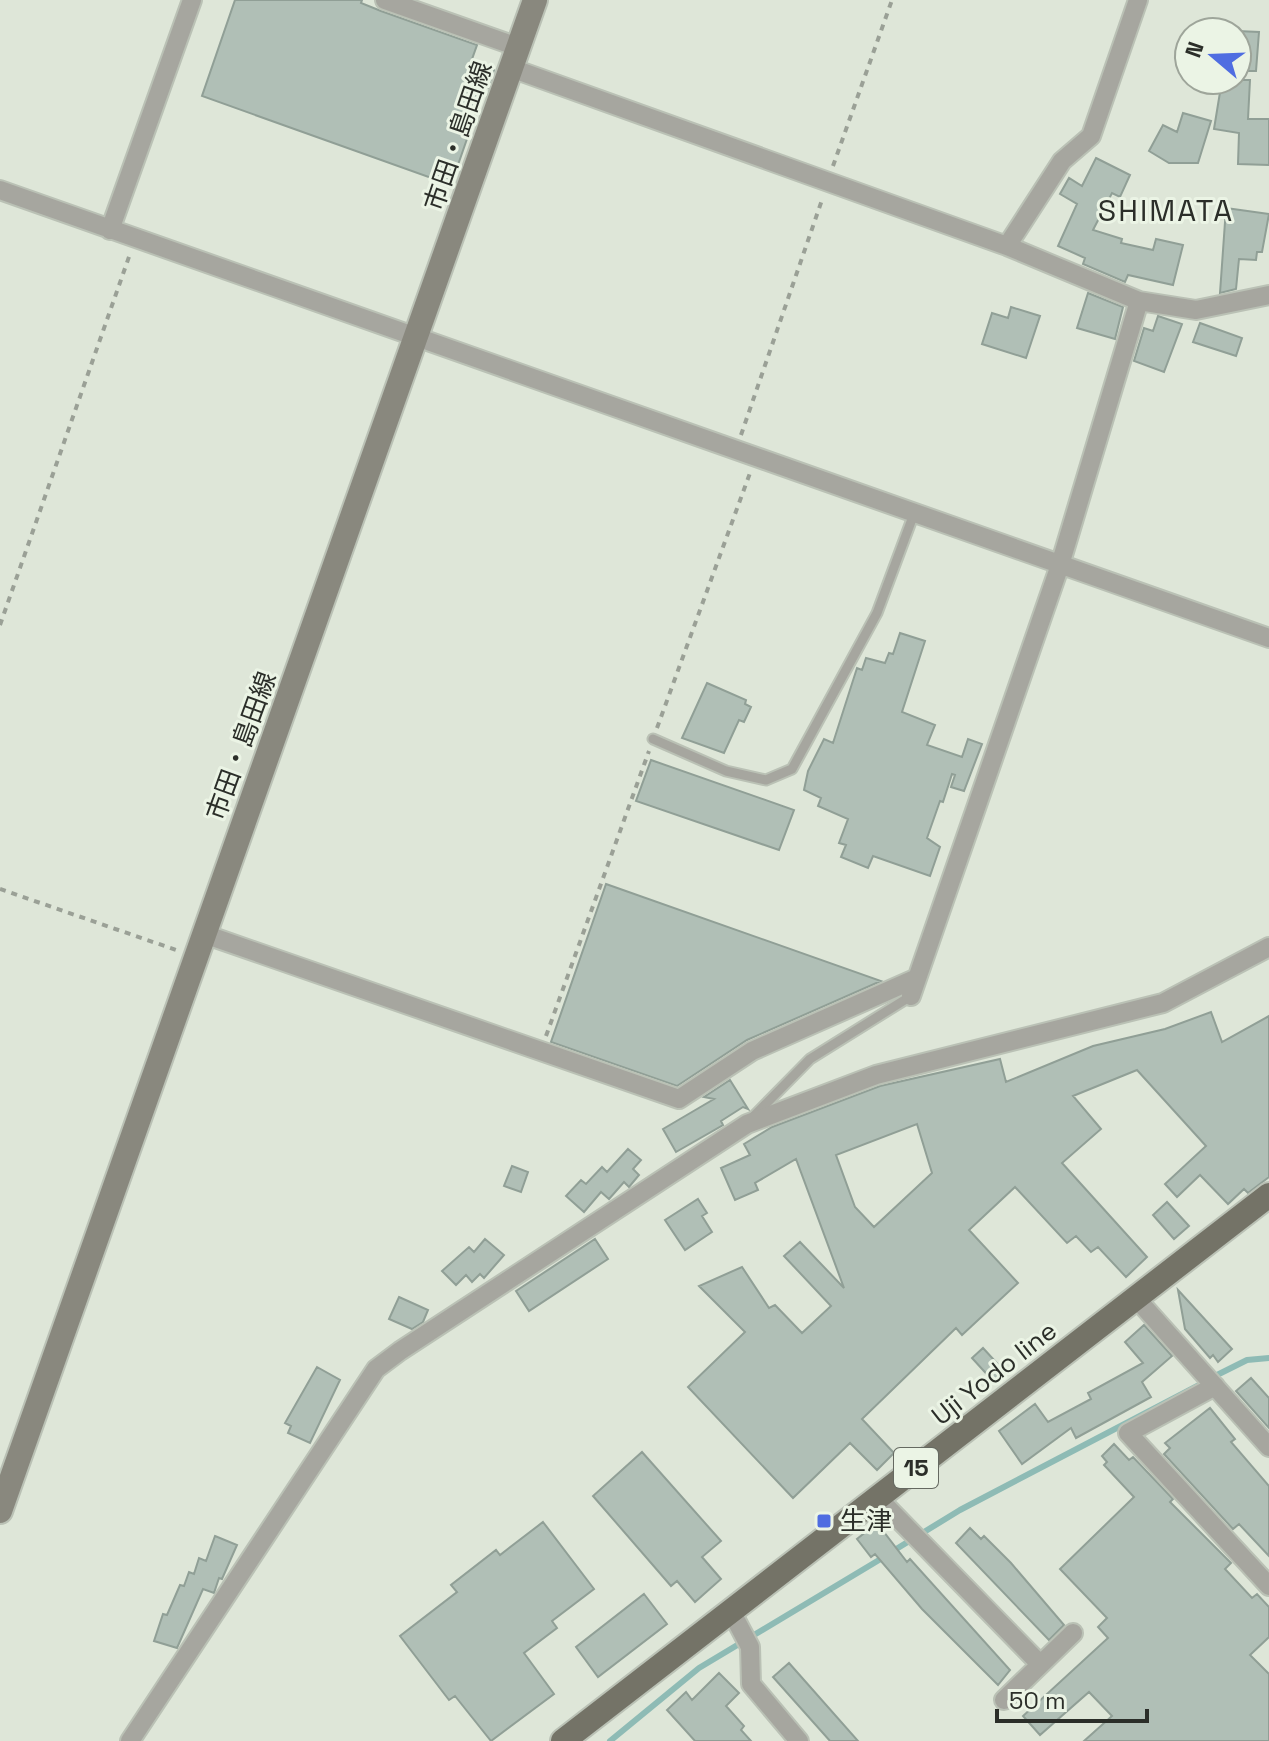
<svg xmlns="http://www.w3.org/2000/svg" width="1269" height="1741" font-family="'Space Grotesk','Noto Sans JP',sans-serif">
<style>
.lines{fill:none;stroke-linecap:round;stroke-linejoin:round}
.stream{stroke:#8ebbb5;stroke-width:6}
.building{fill:#b0bfb6;stroke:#909f96;stroke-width:2;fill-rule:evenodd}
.lane-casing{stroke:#bac1b5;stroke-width:13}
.street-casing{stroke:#bac1b5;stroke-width:22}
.secondary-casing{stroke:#bac1b5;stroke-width:28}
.primary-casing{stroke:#bac1b5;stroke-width:28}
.path{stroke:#9aa096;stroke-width:4;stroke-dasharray:6 6;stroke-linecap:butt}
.lane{stroke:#a6a69f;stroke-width:9}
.street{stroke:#a6a69f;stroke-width:18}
.secondary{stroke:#89887e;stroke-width:24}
.primary{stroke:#747367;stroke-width:24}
.poi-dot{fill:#4f6de1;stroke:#ebf4e5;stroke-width:3}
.labels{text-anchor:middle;stroke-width:6;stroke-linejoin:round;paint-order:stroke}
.shield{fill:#ebf4e5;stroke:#656961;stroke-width:2}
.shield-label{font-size:24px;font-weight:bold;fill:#2b2e29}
.street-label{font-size:26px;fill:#2b2e29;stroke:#ebf4e5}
.poi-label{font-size:26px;fill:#2b2e29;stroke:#ebf4e5;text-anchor:start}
.quarter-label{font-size:30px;letter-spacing:2px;fill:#2b2e29;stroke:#ebf4e5}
</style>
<rect width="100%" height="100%" fill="#dee6d8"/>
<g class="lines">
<path class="stream" d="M1213 1377 1247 1360 1269 1358
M893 1551 960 1510 1203 1383
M610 1741 699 1668 884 1557"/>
</g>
<path class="building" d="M235 0H362L361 3 381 11 477 45 471 62 494 70 488 88 485 87 451 185 202 96Z
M1237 31 1259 32 1256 71H1237Z
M1222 80H1250L1248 119H1269V165L1238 164 1239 133 1214 129Z
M1183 113 1211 121 1198 163H1169L1149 151 1163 125 1177 132Z
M1096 158 1130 175 1120 197 1112 193 1093 230 1122 239 1121 243 1153 250 1156 239 1183 245 1173 285 1128 275 1125 282 1083 264 1085 258 1058 246 1077 204 1060 194 1069 178 1082 186Z
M1226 208 1269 214 1262 252H1257L1256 260 1239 259 1236 289 1220 293Z
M1088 293 1123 307 1115 339 1077 328Z
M1011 307 1040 316 1026 358 982 344 992 313 1008 318Z
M1158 316 1182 324 1164 372 1134 361 1144 328 1153 331Z
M1200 323 1242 338 1236 356 1193 342Z
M900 633 925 641 902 712 935 725 927 745 962 757 968 739 982 744 964 791 951 787 955 775 952 774 943 802 940 801 927 838 940 847 930 876 873 856 868 868 841 857 846 845 839 843 848 819 818 806 821 798 804 790 808 771 824 739 833 743 857 668 862 670 866 658 885 663 889 653 893 654Z
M707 683 746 700 745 704 751 707 744 722 739 720 724 753 682 738Z
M651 760 794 810 779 850 636 801Z
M606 884 881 981 747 1040 677 1086 551 1042Z
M1211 1012 1222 1042 1269 1016V1177L1248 1193 1244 1189 1228 1204 1200 1175 1177 1197 1165 1184 1206 1146 1137 1070 1073 1096 1101 1129 1062 1163 1147 1257 1126 1277 1098 1247 1091 1252 1076 1236 1067 1243 1015 1187 969 1230 1018 1283 962 1335 956 1328 862 1419 894 1453 877 1470 850 1443 793 1498 688 1387 745 1332 699 1286 742 1267 769 1308 775 1305 802 1333 831 1306 784 1256 800 1242 844 1288 796 1159 755 1183 758 1190 735 1200 721 1168 750 1155 744 1144 772 1127 880 1086 1000 1059 1006 1082 1093 1046 1165 1029ZM917 1124 932 1173 874 1227 855 1207 836 1155Z
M730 1080 748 1109 743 1107 721 1121 723 1125 676 1152 663 1129 714 1099 704 1097Z
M628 1149 641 1160 633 1169 639 1175 629 1187 624 1182 609 1199 601 1192 584 1212 566 1196 581 1180 586 1184 602 1167 607 1172Z
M512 1166 528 1172 521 1192 504 1186Z
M698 1199 707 1213 702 1216 712 1232 685 1250 665 1220Z
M1167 1202 1189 1226 1174 1239 1153 1215Z
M485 1239 504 1255 484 1278 480 1274 472 1282 466 1275 456 1285 442 1271 469 1247 474 1252Z
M595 1239 608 1259 529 1311 516 1291Z
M1178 1290 1232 1349 1218 1362 1213 1355 1210 1358 1185 1329Z
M399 1297 428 1310 423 1322 412 1329 389 1319Z
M1144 1325 1172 1356 1142 1382 1151 1397 1076 1438 1071 1428 1022 1464 999 1431 1035 1404 1048 1422 1091 1399 1088 1393 1143 1363 1125 1342Z
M983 1348 1005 1372 994 1382 972 1358Z
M317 1367 340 1380 310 1443 288 1433 291 1426 285 1423Z
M1251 1378 1269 1398V1428L1236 1391Z
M1210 1408 1235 1439 1231 1442 1269 1486V1556L1239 1524 1233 1529 1164 1454 1170 1448 1165 1443Z
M1114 1444 1129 1460 1133 1457 1173 1499 1170 1502 1231 1563 1225 1569 1252 1598 1257 1594 1269 1607V1637L1250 1655 1269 1674V1741H1084L1112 1716 1089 1692 1040 1735 1023 1716 1108 1638 1098 1627 1107 1618 1060 1569 1134 1497 1104 1465 1107 1462 1102 1456Z
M642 1452 721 1541 702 1557 721 1579 695 1602 677 1581 671 1586 593 1496Z
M543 1522 594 1589 552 1621 557 1628 524 1653 554 1694 491 1741 455 1696 449 1700 400 1636 457 1592 451 1585 496 1550 500 1555Z
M877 1523 907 1562 910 1559 1010 1670 998 1685 922 1609 875 1554 871 1557 857 1539Z
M970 1528 981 1539 984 1536 1011 1563 1064 1625 1049 1640 956 1543Z
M215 1536 237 1545 222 1579 219 1578 214 1593 203 1589 177 1648 154 1641 163 1614 167 1615 180 1585 184 1586 189 1572 194 1574 199 1558 206 1561Z
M644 1594 667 1624 598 1677 576 1647Z
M789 1663 858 1741H830L773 1677Z
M719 1673 739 1693 726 1706 744 1726 741 1730 751 1741H695L667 1710 686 1692 692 1700Z"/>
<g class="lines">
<defs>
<path id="lane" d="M653 739 726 771 766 780 792 769 877 613 915 511
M752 1118 810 1059 911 996"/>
<path id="street" d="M385 0 518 47
M511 68 1007 246 1139 301 1196 310 1269 295
M0 190 1269 638
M110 230 192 0
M1007 246 1062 161 1091 136 1138 0
M204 934 679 1099 752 1051 917 978
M911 996 1060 565 1139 301
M1136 1298 1269 1447
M1215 1386 1128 1433 1269 1586
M878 1498 1040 1664
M731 1611 750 1647 751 1684 799 1741
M1004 1700 1073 1633
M130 1741 376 1369 400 1351 747 1124 876 1075 1163 1003 1269 947"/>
<path id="secondary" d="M0 1511 535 0"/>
<path id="primary" d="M563 1741 1269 1195"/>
</defs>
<use href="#lane" class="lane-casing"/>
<use href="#street" class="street-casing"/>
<use href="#secondary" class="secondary-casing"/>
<use href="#primary" class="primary-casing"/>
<path class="path" d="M833 166 892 0
M741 435 823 197
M0 625 130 254
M657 728 750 473
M0 889 179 951
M546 1036 649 751"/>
<use href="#lane" class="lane"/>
<use href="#street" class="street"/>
<use href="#secondary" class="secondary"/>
<use href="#primary" class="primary"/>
</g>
<rect class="poi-dot" x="816" y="1513" width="16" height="16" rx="4"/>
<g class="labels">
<rect class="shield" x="894" y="1448" width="44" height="40" rx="6"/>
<g class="shield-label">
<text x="916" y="1476">15</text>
</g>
<g class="street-label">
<text transform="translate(458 136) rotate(-71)" y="9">市田・島田線</text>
<text transform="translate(241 746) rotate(-70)" y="9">市田・島田線</text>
<text transform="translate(994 1373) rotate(-38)" y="9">Uji Yodo line</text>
</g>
<g class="poi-label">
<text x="840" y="1530">生津</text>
</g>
<g class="quarter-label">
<text x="1166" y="221">SHIMATA</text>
</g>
</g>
<g transform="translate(1213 56) rotate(289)"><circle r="38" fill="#ebf4e5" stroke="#9ea59a" stroke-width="2"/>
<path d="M0-6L14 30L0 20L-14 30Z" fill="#4f6de1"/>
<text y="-12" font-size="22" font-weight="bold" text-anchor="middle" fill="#2b2e29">N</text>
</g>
<path d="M997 1709v12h150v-12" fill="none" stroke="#2b2e29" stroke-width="4"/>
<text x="1009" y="1709" font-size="24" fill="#2b2e29" stroke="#ebf4e5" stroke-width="6" paint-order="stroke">50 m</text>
</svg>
